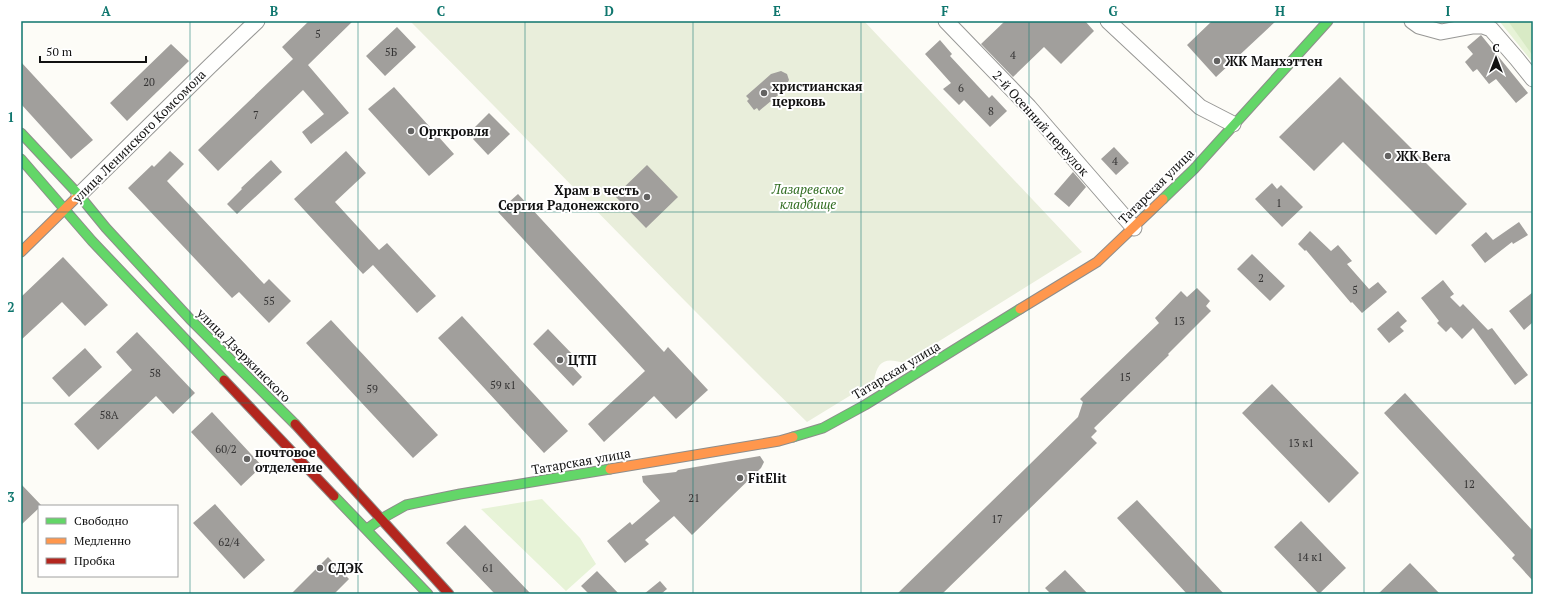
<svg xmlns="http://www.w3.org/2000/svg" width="1554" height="615" font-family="'PT Serif',serif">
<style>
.green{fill:#e7f3d7}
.forest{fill:#d8eac5}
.cemetery{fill:#e9eedb}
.building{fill:#a19f9c}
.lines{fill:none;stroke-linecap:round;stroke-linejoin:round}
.street-casing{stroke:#979795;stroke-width:17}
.fast-casing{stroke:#8e8d8b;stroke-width:11}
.slow-casing{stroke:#8e8d8b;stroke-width:11}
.jam-casing{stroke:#8e8d8b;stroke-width:11}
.street{stroke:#fffffe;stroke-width:15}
.fast{stroke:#63d668;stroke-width:9}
.slow{stroke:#ff974d;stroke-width:9}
.jam{stroke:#b3261e;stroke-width:9}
.grid{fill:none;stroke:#0f766e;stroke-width:1;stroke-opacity:0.55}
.poi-dot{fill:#646362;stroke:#fff;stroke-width:1.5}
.labels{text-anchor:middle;stroke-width:4;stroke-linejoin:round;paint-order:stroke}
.number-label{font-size:11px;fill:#353434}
.poi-label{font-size:13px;font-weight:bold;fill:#111;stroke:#fff;text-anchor:start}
.street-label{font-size:13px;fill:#111;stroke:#fff}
.park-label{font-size:13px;font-style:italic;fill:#2f6b1f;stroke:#fff}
.neatline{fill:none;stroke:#0f766e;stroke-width:1.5}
.grid-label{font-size:13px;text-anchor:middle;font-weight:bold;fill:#0f766e}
</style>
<rect width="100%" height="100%" fill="#fdfcf7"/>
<path class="green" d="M1498 21H1533V63L1500 22Z
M542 499 580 538 596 564 566 591 481 509Z"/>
<path class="forest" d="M1508 21H1529L1533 27V56Z"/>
<path class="cemetery" d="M410 21H864L1082 252 904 363C885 357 877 361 874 381L807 422C672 291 543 154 410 21Z"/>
<path class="building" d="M309 21H353L308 65 349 113 311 144 302 132 324 114 303 90 218 171 198 150 293 59 282 47Z
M1005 21H1085L1094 31 1061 64 1044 47 1013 77 981 44Z
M1212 21H1276L1216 77 1187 45Z
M397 27 416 47 385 76 366 56Z
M1481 35 1528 93 1516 103 1496 79 1489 84 1477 69 1473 72 1465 62 1473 54 1467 47Z
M940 40 952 54 950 56 989 98 992 95 1007 111 990 127 964 100 959 105 943 89 951 83 925 54Z
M171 44 189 61 127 121 110 103Z
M21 62 93 140 71 159 21 104Z
M781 71 787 74 789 80 783 91 759 111 757 108 754 110 747 101 749 99 746 96 771 74Z
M1340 77 1467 204 1436 235 1343 142 1314 171 1279 137Z
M394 87 454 154 429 176 368 109Z
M489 113 510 134 488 155 473 139 476 136 471 131Z
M1114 147 1129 163 1116 175 1101 159Z
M170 151 184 164 167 181 264 284 269 279 291 301 269 323 239 292 232 298 128 188 152 165 154 167Z
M346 151 366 173 335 202 379 250 387 243 436 296 417 313 373 265 363 274 294 199Z
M271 160 282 172 237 214 227 204 242 189 241 188Z
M647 165 678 197 646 228 615 196Z
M1073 172 1086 187 1069 207 1054 194Z
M1272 183 1277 189 1281 185 1303 207 1282 227 1255 199Z
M518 194 664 352 668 347 708 390 676 419 654 396 604 442 588 424 645 371 498 212Z
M1519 222 1528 235 1513 244 1512 242 1485 263 1471 245 1486 232 1493 240Z
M1310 231 1331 251 1338 245 1352 261 1347 264 1369 289 1378 282 1387 292 1362 313 1352 302 1351 303 1306 250 1305 251 1298 244Z
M1252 254 1285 286 1270 301 1237 269Z
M63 257 108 305 85 326 62 302 21 340V297Z
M1443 280 1454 294 1450 297 1460 307 1463 304 1488 330 1492 328 1528 375 1515 385 1473 328 1462 339 1451 327 1446 332 1437 323 1439 321 1421 298Z
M1197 288 1210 301 1206 306 1211 311 1168 354 1169 355 1094 428 1097 431 1091 437 1097 443 942 594H897L1078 417 1083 402 1080 399 1159 323 1155 318 1181 291 1187 297Z
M1533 292V322L1524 330 1509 311Z
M1398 311 1407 321 1400 327 1404 331 1389 343 1377 329Z
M462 316 568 431 544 453 438 338Z
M331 320 438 435 413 458 306 343Z
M548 329 575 357 569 363 582 377 573 386 533 344Z
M137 332 195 393 173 414 156 396 98 450 74 424 132 370 116 352Z
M85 348 102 367 69 397 52 378Z
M1272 384 1359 473 1329 503 1242 413Z
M1405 393 1533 531V581L1512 558 1515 555 1384 413Z
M212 412 262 466 241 486 191 432Z
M760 456 764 462 761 468 692 535 674 516 645 540 649 544 625 563 607 541 630 522 632 525 660 501 643 482 642 476 676 472 678 470Z
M21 484 41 505 39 506V508L21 525Z
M1137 500 1224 594H1187L1117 518Z
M215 504 265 560 244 579 193 523Z
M1301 521 1346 568 1319 594 1274 547Z
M465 525 531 594H495L446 543Z
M328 557 349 579 334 594H291Z
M1410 563 1440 594H1378Z
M1065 570 1088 594H1051L1045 588Z
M597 571 619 594H589L581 586Z
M660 581 667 589 661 594H644Z"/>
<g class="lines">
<defs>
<path id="street" d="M946 21 1029 107 1134 228
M1108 21 1200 107 1233 124
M1412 21 1419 26 1441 32 1473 26H1483L1491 29 1517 59 1533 79
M79 195 210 66 257 21"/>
<path id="fast" d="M21 133 79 195 106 228 190 319 295 424
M21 159 92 241 224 380
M1163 199 1194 169 1328 21
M793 437 823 428 865 405 1020 309
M334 496 428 594
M367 529 381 519 406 505 460 494 610 469"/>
<path id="slow" d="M21 252 75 199
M1020 309 1097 262 1163 199
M610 469 779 441 793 437"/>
<path id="jam" d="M224 380 334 496
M295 424 449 594"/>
</defs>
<use href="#street" class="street-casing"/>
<use href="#fast" class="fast-casing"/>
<use href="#slow" class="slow-casing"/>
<use href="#jam" class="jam-casing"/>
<use href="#street" class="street"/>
<use href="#fast" class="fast"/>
<use href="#slow" class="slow"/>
<use href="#jam" class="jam"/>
</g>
<path class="grid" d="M190 21V594M358 21V594M525 21V594M693 21V594M861 21V594M1029 21V594M1196 21V594M1364 21V594M21 212H1533M21 403H1533"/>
<g class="poi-dot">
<circle cx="1217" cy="61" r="4"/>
<circle cx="764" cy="93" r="4"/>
<circle cx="411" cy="131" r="4"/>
<circle cx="1388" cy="156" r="4"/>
<circle cx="647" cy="197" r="4"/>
<circle cx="560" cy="360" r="4"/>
<circle cx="247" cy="459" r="4"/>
<circle cx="740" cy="478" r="4"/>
<circle cx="320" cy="568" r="4"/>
</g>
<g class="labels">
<g class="number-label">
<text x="318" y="38">5</text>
<text x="391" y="56">5Б</text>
<text x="1013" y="59">4</text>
<text x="149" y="86">20</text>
<text x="961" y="92">6</text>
<text x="991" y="115">8</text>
<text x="256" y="119">7</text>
<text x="1115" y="165">4</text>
<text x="1279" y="207">1</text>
<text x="1261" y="282">2</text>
<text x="1355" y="294">5</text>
<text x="269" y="305">55</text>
<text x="1179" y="325">13</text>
<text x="155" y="377">58</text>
<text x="1125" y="381">15</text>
<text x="503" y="389">59 к1</text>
<text x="372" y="393">59</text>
<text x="109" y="419">58А</text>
<text x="1301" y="447">13 к1</text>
<text x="226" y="453">60/2</text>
<text x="1469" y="488">12</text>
<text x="694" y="502">21</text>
<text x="997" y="523">17</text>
<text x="229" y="546">62/4</text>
<text x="1310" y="561">14 к1</text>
<text x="488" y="572">61</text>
</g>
<g class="poi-label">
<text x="1225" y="66">ЖК Манхэттен</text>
<text x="772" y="91">христианская<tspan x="772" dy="15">церковь</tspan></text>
<text x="419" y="136">Оргкровля</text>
<text x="1396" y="161">ЖК Вега</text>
<text x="639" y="195" text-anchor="end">Храм в честь<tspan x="639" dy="15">Сергия Радонежского</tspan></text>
<text x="568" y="365">ЦТП</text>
<text x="255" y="457">почтовое<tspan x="255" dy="15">отделение</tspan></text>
<text x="748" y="483">FitElit</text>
<text x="328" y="573">СДЭК</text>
</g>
<g class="street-label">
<text transform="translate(1041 123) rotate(48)" y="5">2-й Осенний переулок</text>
<text transform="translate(139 136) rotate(-45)" y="5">улица Ленинского Комсомола</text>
<text transform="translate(1156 186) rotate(-45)" y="5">Татарская улица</text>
<text transform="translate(244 355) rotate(45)" y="5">улица Дзержинского</text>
<text transform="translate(896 370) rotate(-31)" y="5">Татарская улица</text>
<text transform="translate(581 461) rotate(-10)" y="5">Татарская улица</text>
</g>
<g class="park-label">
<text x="808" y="194">Лазаревское<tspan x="808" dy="15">кладбище</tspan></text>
</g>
</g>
<rect width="1554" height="615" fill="none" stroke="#ffffff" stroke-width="44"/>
<rect x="38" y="505" width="140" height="72" fill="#ffffff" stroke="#a0a0a0"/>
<rect x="46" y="518" width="20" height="6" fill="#63d668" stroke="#a0a0a0"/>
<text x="74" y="525" font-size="12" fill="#111111">Свободно</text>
<rect x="46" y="538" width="20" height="6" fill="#ff974d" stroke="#a0a0a0"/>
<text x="74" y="545" font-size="12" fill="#111111">Медленно</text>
<rect x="46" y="558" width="20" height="6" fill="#b3261e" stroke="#a0a0a0"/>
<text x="74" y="565" font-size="12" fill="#111111">Пробка</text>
<g transform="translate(1496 58)" stroke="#ffffff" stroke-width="3" paint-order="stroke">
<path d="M0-3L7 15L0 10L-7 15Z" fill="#111111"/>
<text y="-6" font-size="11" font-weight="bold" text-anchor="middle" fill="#111111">С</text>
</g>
<path d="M40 56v6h106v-6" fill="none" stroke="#111111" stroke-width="2"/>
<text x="46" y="56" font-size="12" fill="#111111" stroke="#ffffff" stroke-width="3" paint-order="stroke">50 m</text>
<rect x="22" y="22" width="1510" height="571" class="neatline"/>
<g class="grid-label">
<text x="106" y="16">A</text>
<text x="274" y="16">B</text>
<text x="441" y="16">C</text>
<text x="609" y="16">D</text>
<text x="777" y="16">E</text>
<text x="945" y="16">F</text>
<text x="1113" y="16">G</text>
<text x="1280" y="16">H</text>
<text x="1448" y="16">I</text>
<text x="11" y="122">1</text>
<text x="11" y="312">2</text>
<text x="11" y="502">3</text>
</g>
</svg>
